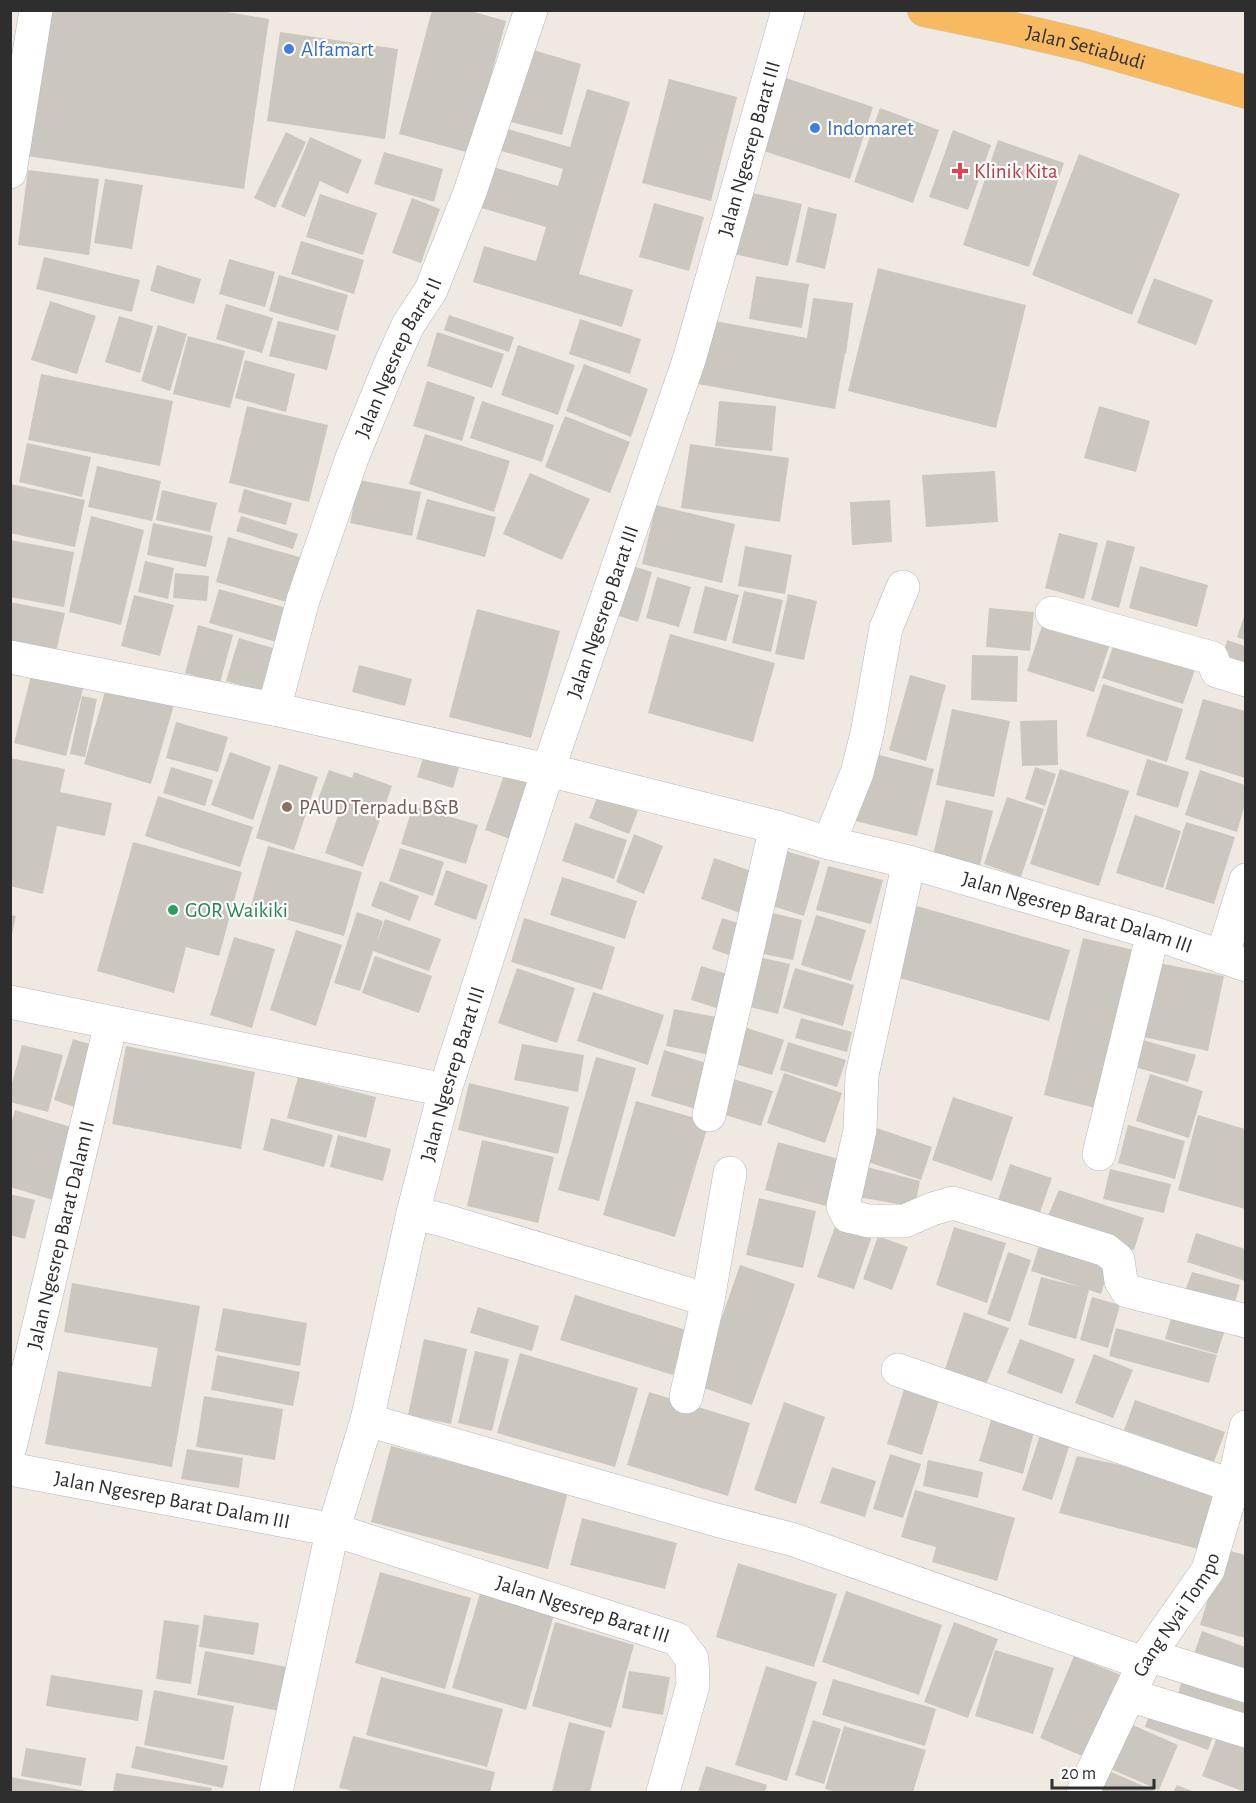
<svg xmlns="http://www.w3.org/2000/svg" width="1256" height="1803" font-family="'Alegreya Sans',sans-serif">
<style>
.building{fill:#cbc7bf}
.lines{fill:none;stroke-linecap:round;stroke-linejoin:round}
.minor-casing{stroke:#b4b7c1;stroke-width:34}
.trunk-casing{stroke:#c9c9c9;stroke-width:34}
.minor{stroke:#fff;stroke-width:33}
.trunk{stroke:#f8ba60;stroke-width:33}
.shop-dot{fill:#3f7fe0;stroke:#fff;stroke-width:2}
.health-dot{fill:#e0444e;stroke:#fff;stroke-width:2}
.education-dot{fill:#8d6e63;stroke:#fff;stroke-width:2}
.leisure-dot{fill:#2e9e5b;stroke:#fff;stroke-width:2}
.labels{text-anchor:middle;stroke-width:4.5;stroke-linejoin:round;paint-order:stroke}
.street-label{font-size:21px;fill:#2e2e2e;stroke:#fff}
.shop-label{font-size:21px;fill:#366cbe;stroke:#fff;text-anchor:start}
.health-label{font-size:21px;fill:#be3a42;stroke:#fff;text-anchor:start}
.education-label{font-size:21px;fill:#785e54;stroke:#fff;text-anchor:start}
.leisure-label{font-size:21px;fill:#27864d;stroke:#fff;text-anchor:start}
</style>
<rect width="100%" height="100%" fill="#efe9e1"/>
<path class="building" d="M43 10H215L269 19 244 189 21 155Z
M432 10H467L506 21 470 153 399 134Z
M280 32 398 49 385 139 267 121Z
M523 47 581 64 562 135 499 119Z
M780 76 873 107 850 179 757 149Z
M669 79 737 97 711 201 642 183Z
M587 89 630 102 579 274 633 290 622 327 473 282 484 246 536 261 546 227 478 207 490 166 558 186 563 169 495 149 501 127 570 147Z
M880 108 939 130 913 203 854 182Z
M953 130 991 145 968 210 929 197Z
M286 132 306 142 275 208 254 198Z
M310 137 362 160 348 194 320 181 305 217 281 207Z
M998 140 1064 163 1029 267 963 245Z
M384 152 443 169 434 202 374 184Z
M1079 154 1180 194 1132 315 1032 275Z
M28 170 99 179 89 255 18 245Z
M105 179 143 185 132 249 94 243Z
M748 192 802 204 788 266 734 254Z
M320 194 377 213 363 255 306 237Z
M412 198 440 209 421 263 392 253Z
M654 203 704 217 689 271 639 257Z
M808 207 837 214 825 269 796 262Z
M301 241 364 260 354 294 291 274Z
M44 257 140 280 132 312 36 289Z
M229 259 275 272 265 307 219 294Z
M157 265 201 279 194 304 150 291Z
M878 268 1026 305 996 428 848 391Z
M279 275 348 295 338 331 269 311Z
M756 276 809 284 802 328 749 319Z
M1154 278 1213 300 1196 345 1137 323Z
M813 298 853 303 846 354 845 353 835 409 698 384 709 320 807 338Z
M50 301 96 316 77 374 31 360Z
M226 304 273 318 262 353 216 339Z
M449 315 514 337 509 352 444 330Z
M119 316 153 326 140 373 105 362Z
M580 319 641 339 630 374 569 354Z
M278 321 336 335 327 370 269 356Z
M158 325 187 334 170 391 141 381Z
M437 332 504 354 492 388 427 366Z
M188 336 245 351 230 408 173 394Z
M518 345 575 365 558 415 501 395Z
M245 360 295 374 286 412 235 398Z
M584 364 648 389 631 437 566 411Z
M41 374 173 401 160 466 28 440Z
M427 381 475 397 462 441 413 426Z
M482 401 554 425 542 462 470 438Z
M719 401 776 406 772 451 715 446Z
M247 406 328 425 309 502 229 483Z
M1099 406 1150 421 1136 472 1084 458Z
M565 416 630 442 610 493 545 467Z
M425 434 510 461 494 512 409 484Z
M27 443 91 457 82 497 19 482Z
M690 444 789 458 780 522 681 508Z
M97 466 161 481 152 521 88 507Z
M995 471 998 522 926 527 922 475Z
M530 473 590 499 562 560 503 534Z
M359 480 421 492 412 536 350 523Z
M10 484 85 500 75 547 10 533Z
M244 489 292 503 286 525 238 512Z
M162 490 217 503 210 532 156 520Z
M427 499 496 517 485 557 416 539Z
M890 500 892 542 852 545 850 502Z
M656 505 735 524 722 583 642 564Z
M91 516 144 530 121 625 69 612Z
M241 516 298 534 293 549 236 531Z
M153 523 213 536 206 567 147 555Z
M1059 533 1098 543 1084 599 1045 588Z
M228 537 303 558 290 603 216 582Z
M10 540 74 552 64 607 10 597Z
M1107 540 1135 547 1119 608 1091 600Z
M745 546 792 555 785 594 738 586Z
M145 561 174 568 168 599 138 592Z
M626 564 652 572 638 622 612 614Z
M1140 566 1208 585 1197 627 1129 608Z
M175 573 209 576 207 601 173 598Z
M657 577 691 587 679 627 646 618Z
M705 586 739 595 726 641 693 633Z
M219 589 290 609 280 643 209 623Z
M744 591 783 600 771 652 732 643Z
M788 594 817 601 804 660 775 654Z
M134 595 174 605 160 656 121 646Z
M10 602 65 613 56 652 10 643Z
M989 608 1034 612 1030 651 986 647Z
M477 609 560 631 531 738 449 717Z
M1245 614V640L1237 637Z
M1043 623 1111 641 1094 692 1027 671Z
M198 625 233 635 220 683 185 673Z
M670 634 775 663 753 742 648 713Z
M239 638 273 648 261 691 226 681Z
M1227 640 1245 646V668L1222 659Z
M1115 641 1196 667 1183 704 1102 678Z
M972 655 1018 656 1017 702 971 700Z
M359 665 412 679 405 706 352 692Z
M33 668 85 681 66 756 14 743Z
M910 675 946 685 926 761 889 750Z
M1103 684 1183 709 1167 762 1086 736Z
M107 685 174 705 151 784 84 764Z
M82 696 97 699 85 757 70 754Z
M1203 699 1245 711V778L1185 759Z
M952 709 1010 721 994 797 936 785Z
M1057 720 1058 765 1022 766 1020 721Z
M176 722 228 737 218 772 166 758Z
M864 751 934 769 917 836 847 819Z
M230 752 271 767 253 820 211 805Z
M425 752 460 764 453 788 417 777Z
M10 758 65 769 60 792 112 803 105 836 57 826 43 894 10 886Z
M1147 759 1189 772 1178 808 1136 795Z
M279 764 318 777 294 850 256 838Z
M171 767 213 780 205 806 163 793Z
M1035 767 1056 774 1045 806 1025 799Z
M1060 769 1129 791 1099 886 1030 864Z
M329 770 352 778 354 772 392 786 363 867 325 853 338 816 315 807Z
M1200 770 1245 785V804L1237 832 1185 815Z
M505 772 530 781 510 839 485 830Z
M598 795 638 811 629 834 589 818Z
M158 796 253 827 240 867 145 836Z
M1007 797 1044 809 1021 877 984 864Z
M946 800 993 811 980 865 933 855Z
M413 806 478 825 466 864 401 844Z
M1135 815 1181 831 1163 888 1116 873Z
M1186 822 1235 837 1214 904 1165 889Z
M575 823 627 840 614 879 562 861Z
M634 834 663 846 644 894 616 882Z
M133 842 242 872 219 956 186 947 174 993 97 971Z
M268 846 362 872 344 936 250 909Z
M400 848 444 862 433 896 389 881Z
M782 850 820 861 804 916 766 904Z
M714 858 757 873 743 914 701 899Z
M828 866 883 880 871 924 816 910Z
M446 870 488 885 476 920 434 905Z
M562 877 637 901 625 939 550 915Z
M380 881 419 896 410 921 371 906Z
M917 906 1070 950 1049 1021 896 977Z
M764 911 802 920 793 960 754 952Z
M357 912 383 921 377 942 385 919 441 939 429 971 373 951 360 991 334 983Z
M10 915 16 916 11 938H10Z
M816 915 866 930 851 981 801 965Z
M524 918 615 947 602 990 511 962Z
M722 918 751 927 740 959 712 949Z
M296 930 342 945 316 1026 270 1010Z
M234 937 275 949 252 1028 210 1015Z
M1083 938 1142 952 1103 1110 1044 1095Z
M375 956 432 976 419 1013 362 993Z
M754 956 790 964 778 1014 742 1005Z
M1149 961 1224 976 1208 1051 1134 1035Z
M701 966 734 976 723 1010 691 1000Z
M517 968 575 988 557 1043 498 1023Z
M795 968 854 985 843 1026 783 1008Z
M593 992 664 1015 648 1065 577 1041Z
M674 1009 722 1018 715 1056 666 1046Z
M801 1018 852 1032 847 1052 795 1038Z
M747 1028 784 1040 772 1075 735 1064Z
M1132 1037 1196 1055 1188 1082 1124 1064Z
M73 1039 96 1046 77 1108 54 1100Z
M788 1042 846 1060 837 1087 780 1070Z
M522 1044 584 1055 578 1092 514 1080Z
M22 1045 63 1055 48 1112 10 1102V1091Z
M126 1046 255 1072 241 1149 112 1124Z
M664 1050 713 1065 700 1110 651 1096Z
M596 1057 636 1068 599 1201 558 1190Z
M784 1073 842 1093 825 1143 767 1123Z
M1150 1074 1203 1091 1189 1138 1136 1121Z
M298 1077 376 1097 366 1138 287 1118Z
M730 1078 773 1091 761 1126 719 1113Z
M469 1083 569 1107 558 1154 458 1130Z
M953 1097 1013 1117 992 1181 932 1160Z
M636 1101 709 1122 675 1237 603 1215Z
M15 1110 74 1128 53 1200 10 1187V1127Z
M1198 1115 1245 1129V1209L1178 1190Z
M271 1118 333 1135 324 1167 263 1150Z
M1128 1125 1185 1141 1175 1179 1118 1163Z
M874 1127 932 1147 921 1180 862 1160Z
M338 1135 391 1149 383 1181 330 1167Z
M482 1140 554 1157 538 1223 467 1206Z
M778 1142 842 1160 830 1207 765 1190Z
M1010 1164 1052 1178 1037 1221 996 1206Z
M860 1165 920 1181 915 1207 852 1196Z
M1110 1169 1171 1184 1164 1213 1103 1199Z
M1059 1190 1144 1218 1134 1250 1046 1220Z
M10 1194 35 1200 25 1239 10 1235Z
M759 1198 816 1211 803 1268 746 1255Z
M838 1218 874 1230 854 1289 817 1277Z
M954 1227 1006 1243 987 1303 936 1285Z
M1196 1233 1245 1249V1281L1187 1262Z
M878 1236 908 1247 892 1290 863 1279Z
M1042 1236 1112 1259 1101 1294 1089 1290 1076 1339 1028 1325 1041 1277 1081 1287 1031 1271Z
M1008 1252 1031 1260 1010 1322 987 1314Z
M740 1265 795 1284 752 1405 698 1386Z
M1192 1272 1240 1285 1234 1305 1185 1291Z
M72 1283 200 1306 172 1467 45 1444 58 1371 151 1387 158 1348 64 1332Z
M575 1295 686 1330 673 1375 560 1340Z
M1092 1297 1120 1305 1108 1348 1080 1340Z
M478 1307 539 1326 532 1351 470 1333Z
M223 1308 307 1323 300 1366 215 1351Z
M964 1312 1009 1328 985 1387 944 1372Z
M1171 1318 1225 1330 1217 1354 1165 1339Z
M1116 1328 1217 1355 1209 1383 1109 1356Z
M424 1339 467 1349 451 1424 408 1415Z
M1020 1339 1075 1359 1062 1394 1007 1373Z
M475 1351 509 1359 492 1431 458 1423Z
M520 1353 638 1388 615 1467 497 1433Z
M1094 1354 1133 1370 1113 1418 1075 1403Z
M217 1355 300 1372 293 1406 211 1390Z
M905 1386 940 1397 922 1455 887 1444Z
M649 1392 750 1423 728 1496 627 1465Z
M204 1396 283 1409 275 1460 196 1447Z
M1135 1400 1225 1432 1214 1462 1124 1430Z
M784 1402 825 1417 796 1504 754 1490Z
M991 1420 1034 1432 1023 1474 979 1461Z
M1040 1435 1070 1444 1052 1500 1022 1490Z
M391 1446 568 1492 548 1569 371 1522Z
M187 1449 243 1458 239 1488 181 1479Z
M890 1454 921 1464 903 1518 873 1509Z
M1077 1456 1154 1472 1184 1480 1222 1503 1210 1552 1059 1513Z
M928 1460 983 1472 978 1498 923 1486Z
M832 1467 876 1481 865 1517 820 1503Z
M915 1490 1015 1518 997 1581 932 1562 936 1547 901 1537Z
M582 1518 677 1543 665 1589 570 1565Z
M1223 1549 1245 1555V1638L1200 1625Z
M738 1563 837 1594 814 1667 716 1637Z
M380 1572 471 1598 445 1689 355 1663Z
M846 1591 942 1625 919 1695 822 1662Z
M480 1593 554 1615 526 1710 452 1688Z
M204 1615 259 1623 254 1655 199 1647Z
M164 1620 199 1625 191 1684 156 1679Z
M555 1622 634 1645 611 1728 532 1706Z
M954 1622 998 1639 968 1718 924 1702Z
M1202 1631 1245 1647V1679L1192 1660Z
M995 1650 1054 1668 1033 1734 975 1716Z
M205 1651 287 1667 279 1711 197 1695Z
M1074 1656 1121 1675 1087 1758 1040 1738Z
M766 1666 817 1682 787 1781 735 1765Z
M629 1671 670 1677 663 1715 622 1708Z
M1184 1673 1245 1692V1723L1176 1701Z
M51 1675 143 1690 138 1721 46 1706Z
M381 1677 503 1709 487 1767 366 1735Z
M833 1679 936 1709 925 1746 822 1715Z
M154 1690 234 1706 224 1760 144 1745Z
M1150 1711 1215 1731 1208 1750 1145 1727Z
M813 1720 841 1729 824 1784 795 1775Z
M569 1722 605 1731 590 1792H552Z
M1126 1722 1178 1745 1159 1790 1106 1767Z
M844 1726 926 1750 913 1792H837L825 1789Z
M1221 1727 1245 1737V1792L1202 1776Z
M353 1736 495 1772 490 1792H358L339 1788Z
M136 1746 228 1766 223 1788 131 1768Z
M26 1748 86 1758 81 1786 21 1776Z
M706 1766 767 1785 765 1792H698Z
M1107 1770 1157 1792H1097Z
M116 1773 212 1788 211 1792H113Z
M10 1777 86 1791V1792H10Z
M1177 1785 1194 1792H1173Z"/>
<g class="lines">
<defs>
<g id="minor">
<path d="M10 172 36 10"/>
<path d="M1052 613 1212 658 1217 671 1246 680"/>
<path id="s1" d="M10 657 274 709 548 770 776 827 829 843 909 862 1153 933 1246 965"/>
<path id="s2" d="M274 709 303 600 352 458 390 365 408 325 431 290 470 192 531 10"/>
<path d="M829 843 857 773 867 734 886 628 903 587"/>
<path d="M909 862 862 1075 860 1130 843 1206 848 1216 869 1221H905L932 1209 953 1203 1106 1250 1118 1260 1121 1281 1127 1291 1246 1321"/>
<path d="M1222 957 1246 880"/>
<path d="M10 1002 445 1090"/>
<path d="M709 1115 776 827"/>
<path d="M1099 1154 1153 933"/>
<path d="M413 1213 443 1220 708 1300 730 1173"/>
<path d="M898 1370 1233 1486"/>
<path d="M686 1397 708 1300"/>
<path d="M367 1420 720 1521 791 1539 1132 1659"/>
<path id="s3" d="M10 1447 111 1023"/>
<path id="s4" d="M10 1469 334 1530 677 1639 692 1659 693 1685 663 1792"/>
<path d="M1148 1655 1246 1686"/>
<path d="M1129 1695 1246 1731"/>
<path id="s5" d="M276 1792 330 1541 367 1420 413 1213 445 1090 548 770 689 360 788 10"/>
<path id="s6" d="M1083 1792 1146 1659 1208 1570 1233 1486 1246 1427"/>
</g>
<g id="trunk">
<path id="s7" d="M924 10 1006 27 1083 45 1246 92"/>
</g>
</defs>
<use href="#minor" class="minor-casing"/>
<use href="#trunk" class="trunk-casing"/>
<use href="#minor" class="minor"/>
<use href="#trunk" class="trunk"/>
</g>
<g class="shop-dot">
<circle cx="289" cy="49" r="6"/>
<circle cx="815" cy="128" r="6"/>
</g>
<path class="health-dot" d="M957 162h6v6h6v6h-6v6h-6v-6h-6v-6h6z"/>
<circle class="education-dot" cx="287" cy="807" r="6"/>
<circle class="leisure-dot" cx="173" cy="910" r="6"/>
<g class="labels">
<g class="street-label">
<text dy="7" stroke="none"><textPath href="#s7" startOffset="166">Jalan Setiabudi</textPath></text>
<text dy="7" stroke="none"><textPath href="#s5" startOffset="1712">Jalan Ngesrep Barat III</textPath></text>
<text dy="7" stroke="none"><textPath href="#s2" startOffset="374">Jalan Ngesrep Barat II</textPath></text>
<text dy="7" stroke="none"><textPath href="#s5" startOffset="1226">Jalan Ngesrep Barat III</textPath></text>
<text dy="7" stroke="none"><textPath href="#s1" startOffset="1098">Jalan Ngesrep Barat Dalam III</textPath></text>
<text dy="7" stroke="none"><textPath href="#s5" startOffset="740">Jalan Ngesrep Barat III</textPath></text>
<text dy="7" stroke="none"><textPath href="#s3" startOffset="218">Jalan Ngesrep Barat Dalam II</textPath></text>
<text dy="7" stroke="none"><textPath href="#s4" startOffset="165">Jalan Ngesrep Barat Dalam III</textPath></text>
<text dy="7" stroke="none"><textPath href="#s4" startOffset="591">Jalan Ngesrep Barat III</textPath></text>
<text dy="7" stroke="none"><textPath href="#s6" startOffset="201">Gang Nyai Tompo</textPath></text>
</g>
<g class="shop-label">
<text x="301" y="56">Alfamart</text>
<text x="827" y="135">Indomaret</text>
</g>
<g class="health-label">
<text x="974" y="178">Klinik Kita</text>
</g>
<g class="education-label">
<text x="299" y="814">PAUD Terpadu B&amp;B</text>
</g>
<g class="leisure-label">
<text x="185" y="917">GOR Waikiki</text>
</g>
</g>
<rect width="1256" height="1803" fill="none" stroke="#2e2e2e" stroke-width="24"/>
<path d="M1052 1779v9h102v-9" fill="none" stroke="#2e2e2e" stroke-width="3"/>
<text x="1061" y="1779" font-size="18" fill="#2e2e2e" stroke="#ffffff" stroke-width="4.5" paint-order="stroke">20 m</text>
</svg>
